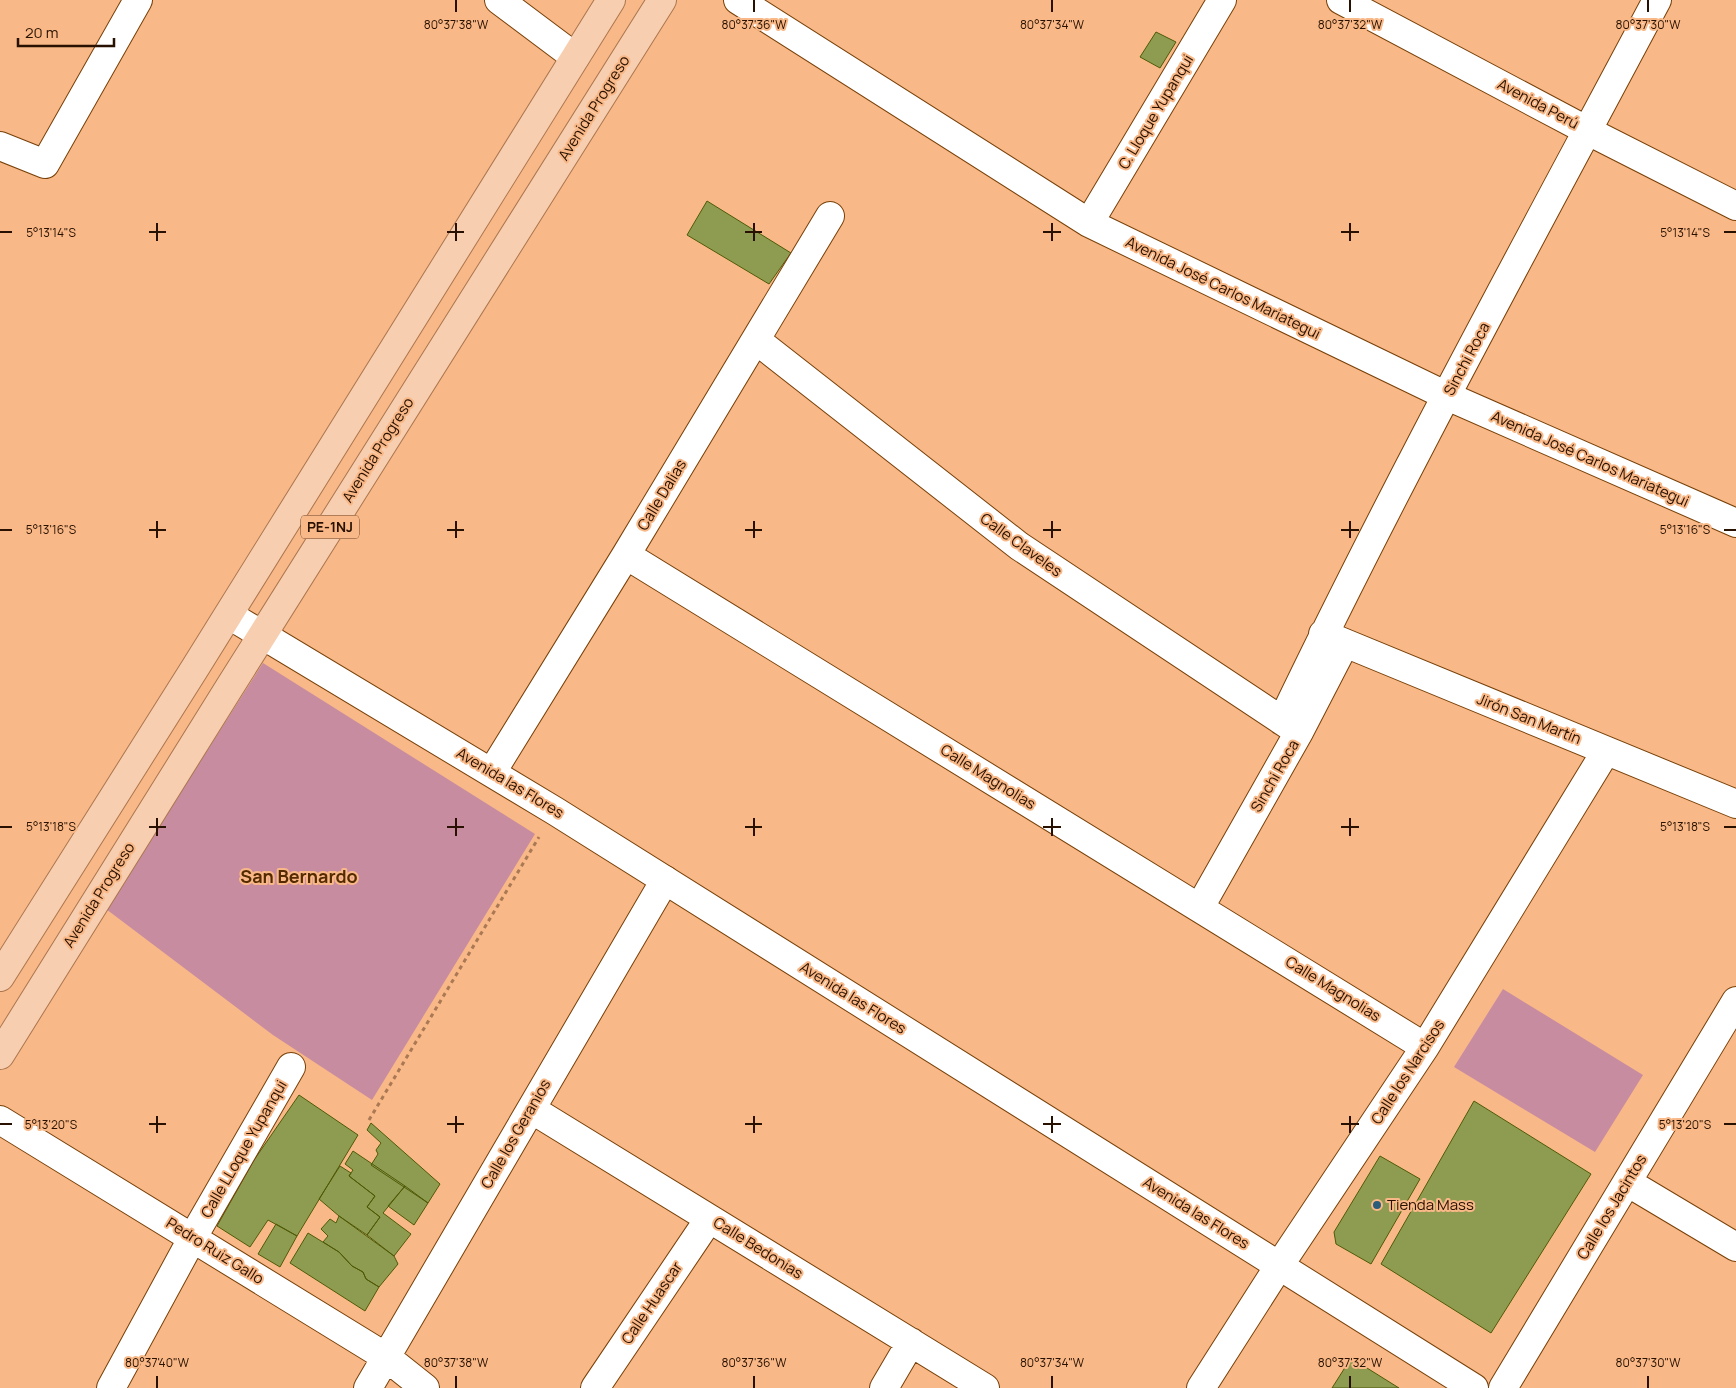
<svg xmlns="http://www.w3.org/2000/svg" width="1736" height="1388" font-family="Manrope,sans-serif">
<style>
.green{fill:#c88ca0}
.building{fill:#8e9c52;stroke:#4f5a06}
.lines{fill:none;stroke-linecap:round;stroke-linejoin:round}
.street-casing{stroke:#784008;stroke-width:30}
.secondary-casing{stroke:#784008;stroke-width:30}
.primary-casing{stroke:#ab764f;stroke-width:30}
.path{stroke:#a97854;stroke-width:3;stroke-dasharray:4 4;stroke-linecap:butt}
.street{stroke:#fff;stroke-width:28}
.secondary{stroke:#fff;stroke-width:28}
.primary{stroke:#f7ceaf;stroke-width:28}
.ticks{fill:none;stroke:#281100;stroke-width:2}
.poi-dot{fill:#2b5d7a;stroke:#f9b887;stroke-width:2}
.labels{text-anchor:middle;stroke-width:4;stroke-linejoin:round;paint-order:stroke}
.shield{fill:#f9b887;stroke:#674328;stroke-width:1}
.shield-label{font-size:14px;font-weight:bold;fill:#281100}
.street-label{font-size:15px;fill:#281100;stroke:#f9b887}
.poi-label{font-size:15px;fill:#281100;stroke:#f9b887;text-anchor:start}
.quarter-label{font-size:18px;font-weight:bold;fill:#542a01;stroke:#f9b887}
.ticks-label{font-size:12px;text-anchor:middle;fill:#281100;stroke:#f9b887;stroke-width:4;stroke-linejoin:round;paint-order:stroke}
</style>
<rect width="100%" height="100%" fill="#f9b887"/>
<path class="green" d="M263 663 535 834 372 1100 273 1035 106 909Z
M1503 989 1643 1075 1595 1152 1454 1067Z"/>
<path class="building" d="M1156 32 1176 42 1160 68 1140 57Z
M707 201 791 253 769 284 687 235Z
M299 1095 358 1135 297 1236 268 1220 250 1247 217 1226 254 1160Z
M1474 1101 1591 1174 1491 1333 1381 1264Z
M371 1123 440 1184 428 1203 371 1165 378 1154 376 1150 381 1143 367 1130Z
M353 1151 405 1186 383 1213 411 1234 394 1256 367 1235 380 1217 367 1207 375 1196 349 1176 353 1170 345 1164Z
M1380 1156 1420 1179 1371 1264 1336 1244 1334 1232Z
M340 1166 351 1173 349 1176 375 1196 367 1207 380 1217 367 1235 339 1216 319 1199Z
M405 1186 428 1203 414 1225 388 1206Z
M339 1216 394 1256 398 1264 379 1287 366 1279 363 1272 352 1266 339 1252 323 1242 328 1236 321 1229 330 1219 336 1223Z
M276 1224 297 1236 280 1267 258 1254Z
M308 1233 339 1252 352 1266 363 1272 366 1279 379 1287 365 1311 290 1263Z
M1351 1358 1399 1388H1332Z"/>
<g class="lines">
<defs>
<path id="street" d="M499 0 575 57
M738 0 1089 223 1447 396 1736 523
M1341 0 1588 131 1736 206
M0 146 45 164 138 0
M1089 223 1222 0
M756 340 1019 546 1299 732
M626 555 1425 1047
M1323 634 1736 804
M1282 721C1399 477 1530 239 1657 0
M492 772 626 555 830 216
M1200 907 1299 732 1345 643
M531 1109 985 1388
M0 1120 386 1357 425 1388
M1627 1182 1736 1247
M111 1388 193 1237 291 1067
M368 1388 665 880
M595 1388 709 1219
M884 1388 911 1342
M1201 1388 1279 1266 1425 1047 1606 751
M1503 1388 1736 1001"/>
<path id="secondary" d="M229 615 555 811 1474 1388"/>
<path id="primary" d="M0 977 195 668 611 0
M0 1055 229 688 662 0"/>
</defs>
<use href="#street" class="street-casing"/>
<use href="#secondary" class="secondary-casing"/>
<use href="#primary" class="primary-casing"/>
<path class="path" d="M369 1120 539 837"/>
<use href="#street" class="street"/>
<use href="#secondary" class="secondary"/>
<use href="#primary" class="primary"/>
</g>
<path class="ticks" d="M456 0V12M754 0V12M1052 0V12M1350 0V12M1648 0V12M157 223V241M456 223V241M754 223V241M1052 223V241M1350 223V241M0 232H12M149 232H166M447 232H464M745 232H762M1043 232H1061M1341 232H1359M1724 232H1736M157 521V538M456 521V538M754 521V538M1052 521V538M1350 521V538M0 530H12M149 530H166M447 530H464M745 530H762M1043 530H1061M1341 530H1359M1724 530H1736M157 818V836M456 818V836M754 818V836M1052 818V836M1350 818V836M0 827H12M149 827H166M447 827H464M745 827H762M1043 827H1061M1341 827H1359M1724 827H1736M157 1116V1133M456 1116V1133M754 1116V1133M1052 1116V1133M1350 1116V1133M0 1124H12M149 1124H166M447 1124H464M745 1124H762M1043 1124H1061M1341 1124H1359M1724 1124H1736M157 1376V1388M456 1376V1388M754 1376V1388M1052 1376V1388M1350 1376V1388M1648 1376V1388"/>
<circle class="poi-dot" cx="1377" cy="1205" r="5"/>
<g class="labels">
<rect class="shield" x="301" y="515.5" width="58" height="23" rx="4"/>
<g class="shield-label">
<text x="330" y="532">PE-1NJ</text>
</g>
<g class="street-label">
<text transform="translate(1538 104) rotate(28)" y="5">Avenida Perú</text>
<text transform="translate(594 108) rotate(-58)" y="5">Avenida Progreso</text>
<text transform="translate(1156 112) rotate(-59)" y="5">C. Lloque Yupanqui</text>
<text transform="translate(1223 288) rotate(26)" y="5">Avenida José Carlos Mariategui</text>
<text transform="translate(1467 359) rotate(-62)" y="5">Sinchi Roca</text>
<text transform="translate(378 450) rotate(-58)" y="5">Avenida Progreso</text>
<text transform="translate(1590 459) rotate(24)" y="5">Avenida José Carlos Mariategui</text>
<text transform="translate(662 495) rotate(-59)" y="5">Calle Dalias</text>
<text transform="translate(1021 545) rotate(36)" y="5">Calle Claveles</text>
<text transform="translate(1529 719) rotate(22)" y="5">Jirón San Martín</text>
<text transform="translate(1275 776) rotate(-60)" y="5">Sinchi Roca</text>
<text transform="translate(988 777) rotate(32)" y="5">Calle Magnolias</text>
<text transform="translate(510 783) rotate(31)" y="5">Avenida las Flores</text>
<text transform="translate(99 895) rotate(-58)" y="5">Avenida Progreso</text>
<text transform="translate(1333 989) rotate(32)" y="5">Calle Magnolias</text>
<text transform="translate(853 998) rotate(32)" y="5">Avenida las Flores</text>
<text transform="translate(1408 1072) rotate(-57)" y="5">Calle los Narcisos</text>
<text transform="translate(516 1134) rotate(-60)" y="5">Calle los Geranios</text>
<text transform="translate(244 1149) rotate(-60)" y="5">Calle LLoque Yupanqui</text>
<text transform="translate(1612 1207) rotate(-59)" y="5">Calle los Jacintos</text>
<text transform="translate(1196 1213) rotate(32)" y="5">Avenida las Flores</text>
<text transform="translate(758 1248) rotate(32)" y="5">Calle Bedonias</text>
<text transform="translate(215 1251) rotate(32)" y="5">Pedro Ruiz Gallo</text>
<text transform="translate(652 1303) rotate(-56)" y="5">Calle Huascar</text>
</g>
<g class="poi-label">
<text x="1387" y="1210">Tienda Mass</text>
</g>
<g class="quarter-label">
<text x="299" y="883">San Bernardo</text>
</g>
</g>
<g class="ticks-label">
<text x="456" y="29">80°37'38"W</text>
<text x="754" y="29">80°37'36"W</text>
<text x="1052" y="29">80°37'34"W</text>
<text x="1350" y="29">80°37'32"W</text>
<text x="1648" y="29">80°37'30"W</text>
<text x="51" y="237">5°13'14"S</text>
<text x="1685" y="237">5°13'14"S</text>
<text x="51" y="534">5°13'16"S</text>
<text x="1685" y="534">5°13'16"S</text>
<text x="51" y="831">5°13'18"S</text>
<text x="1685" y="831">5°13'18"S</text>
<text x="51" y="1129">5°13'20"S</text>
<text x="1685" y="1129">5°13'20"S</text>
<text x="157" y="1367">80°37'40"W</text>
<text x="456" y="1367">80°37'38"W</text>
<text x="754" y="1367">80°37'36"W</text>
<text x="1052" y="1367">80°37'34"W</text>
<text x="1350" y="1367">80°37'32"W</text>
<text x="1648" y="1367">80°37'30"W</text>
</g>
<path d="M18 38v8h96v-8" fill="none" stroke="#281100" stroke-width="2.5"/>
<text x="25" y="38" font-size="15" fill="#281100" stroke="#f9b887" stroke-width="4" paint-order="stroke">20 m</text>
</svg>
